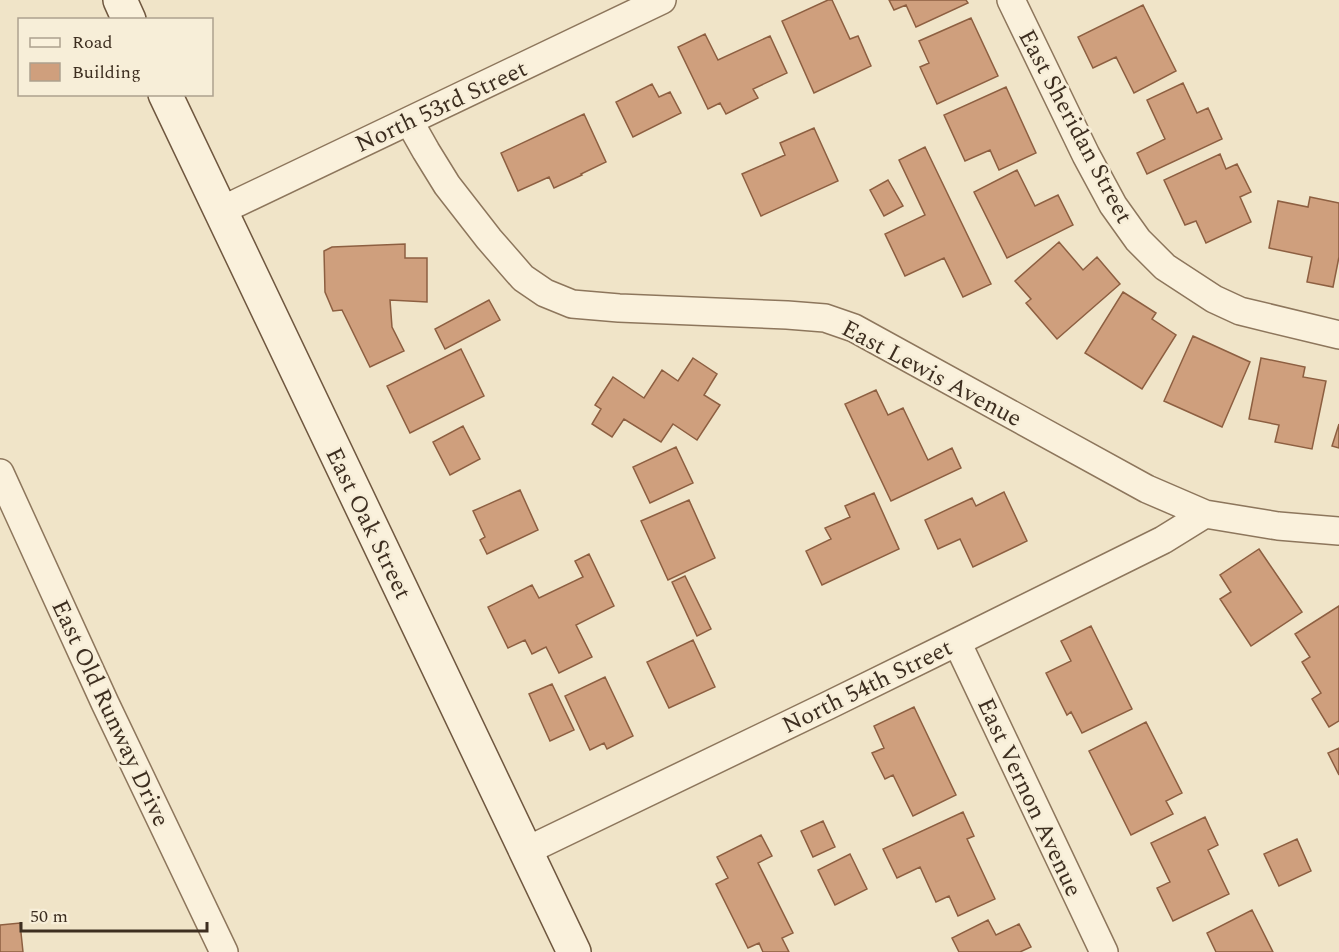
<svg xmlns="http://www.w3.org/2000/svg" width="1339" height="952" font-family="Spectral,serif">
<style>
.building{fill:#cf9f7d;stroke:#8d5f41;stroke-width:1.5}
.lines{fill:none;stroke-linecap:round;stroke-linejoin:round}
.street-casing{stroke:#8d765c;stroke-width:30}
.secondary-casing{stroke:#6f573f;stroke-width:36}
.street{stroke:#faf1dc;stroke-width:27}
.secondary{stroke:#faf1dc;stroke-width:33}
.labels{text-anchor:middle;stroke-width:5;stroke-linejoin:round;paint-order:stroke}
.street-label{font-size:24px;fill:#3d2e20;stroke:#f7eed8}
</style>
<rect width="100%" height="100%" fill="#f0e4c8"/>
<path class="building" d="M828 0H832L850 39 858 36 871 66 814 93 782 21Z
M889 0H966L968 3 916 27 906 5 894 10Z
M1143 5 1176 71 1134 93 1116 57 1093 68 1078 37Z
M971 18 998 76 937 104 920 67 929 63 919 41Z
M705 34 718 60 770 36 787 73 753 89 758 98 726 114 720 103 708 109 678 47Z
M1183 83 1197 113 1208 108 1222 139 1147 174 1137 153 1165 139 1147 100Z
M652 84 659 97 670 92 681 113 633 137 616 102Z
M1006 87 1036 153 999 170 990 150 965 161 944 115Z
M584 114 606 162 581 174 582 175 554 188 549 177 518 191 501 153Z
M814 128 838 181 761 216 742 174 785 155 780 143Z
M925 147 991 284 963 297 944 258 905 276 885 234 925 215 899 160Z
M1220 154 1226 169 1237 164 1251 192 1240 197 1251 222 1206 243 1196 221 1185 225 1164 180Z
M1017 170 1035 206 1058 195 1073 225 1007 258 974 192Z
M888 180 903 206 884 216 870 190Z
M1310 197 1339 203V257L1333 287 1307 282 1312 257 1269 248 1278 201 1308 207Z
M1059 242 1083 270 1097 257 1120 284 1057 339 1026 303 1031 299 1015 281Z
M405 244V258H427V302L390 300 392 327 404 351 370 367 342 310 333 311 325 292 324 251 332 247Z
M1123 292 1156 313 1152 319 1176 335 1142 389 1085 353Z
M489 300 500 320 445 349 435 329Z
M1193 336 1250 362 1222 427 1164 401Z
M461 349 484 396 410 433 387 386Z
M693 358 717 374 704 395 720 405 697 440 673 424 661 442 624 419 612 437 592 424 601 409 595 405 613 377 644 398 662 370 678 381Z
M1261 358 1305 367 1303 377 1326 381 1312 449 1275 442 1279 425 1249 419Z
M876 390 888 415 903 408 928 460 952 448 961 468 891 501 845 404Z
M1339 424V448L1332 446Z
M463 426 480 459 450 475 433 442Z
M676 447 693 483 650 503 633 467Z
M520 490 538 530 487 554 480 540 485 537 473 511Z
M1004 492 1027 541 973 567 960 539 938 549 925 520 972 498 976 506Z
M874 493 899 549 822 585 806 551 831 539 825 528 850 517 845 506Z
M689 500 715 558 668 580 641 521Z
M1259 549 1302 612 1251 646 1220 599 1231 592 1220 575Z
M589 554 614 606 576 625 592 657 559 673 546 647 532 654 525 640 508 648 488 607 532 585 539 598 583 577 575 561Z
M685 576 711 629 697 636 672 582Z
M1339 606V721L1329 727 1312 699 1321 693 1302 662 1310 657 1295 634Z
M1091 626 1132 709 1082 733 1071 712 1067 715 1046 673 1071 661 1061 641Z
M693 640 715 687 669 708 647 662Z
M605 677 633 736 607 749 604 743 590 750 565 696Z
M552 684 574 730 550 741 529 694Z
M914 707 956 795 913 816 893 775 885 779 872 753 884 748 874 726Z
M1146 722 1182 793 1166 801 1173 814 1131 835 1089 751Z
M1339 748V775L1328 753Z
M963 812 974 836 967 839 995 899 958 916 949 896 936 902 920 867 897 878 883 849Z
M1205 817 1218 845 1208 850 1229 894 1173 921 1157 888 1170 882 1151 843Z
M823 821 835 847 813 857 801 831Z
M761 835 772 856 758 863 793 933 782 938 789 952H763L759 943 748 948 716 884 728 878 717 857Z
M1297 839 1311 871 1279 886 1264 854Z
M850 854 867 889 835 905 818 870Z
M1252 910 1273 952H1216L1207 933Z
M988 920 996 935 1019 924 1031 947 1020 952H959L952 938Z
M20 923 23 952H0V925Z"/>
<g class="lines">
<defs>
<path id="street" d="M1011 0 1086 155 1113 205 1138 240 1165 267 1214 299 1240 311 1339 335
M409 121 426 151 447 185 489 239 523 278 545 293 572 304 619 308 787 315 825 318 854 328 1147 489 1205 514 1278 526 1339 531
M220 211 662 0
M0 473 105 703 224 952
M957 642 1104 952
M526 851 829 705 957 642 1163 540 1205 514"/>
<path id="secondary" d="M120 0 129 20
M165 94 574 952"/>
</defs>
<use href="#street" class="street-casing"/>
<use href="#secondary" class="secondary-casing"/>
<use href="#street" class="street"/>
<use href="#secondary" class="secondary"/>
</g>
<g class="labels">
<g class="street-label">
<text transform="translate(441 106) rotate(-25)" y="8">North 53rd Street</text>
<text transform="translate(1076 126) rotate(62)" y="8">East Sheridan Street</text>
<text transform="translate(932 373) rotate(28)" y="8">East Lewis Avenue</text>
<text transform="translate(369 523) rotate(64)" y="8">East Oak Street</text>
<text transform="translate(867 686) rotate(-26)" y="8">North 54th Street</text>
<text transform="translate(111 713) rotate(65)" y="8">East Old Runway Drive</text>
<text transform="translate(1030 797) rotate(65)" y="8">East Vernon Avenue</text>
</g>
</g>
<rect x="18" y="18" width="195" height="78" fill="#f7eed8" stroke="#ada18e" stroke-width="1.5"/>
<rect x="30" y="38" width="30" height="9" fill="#faf1dc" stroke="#ada18e" stroke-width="1.5"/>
<text x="72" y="48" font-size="18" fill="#3d2e20">Road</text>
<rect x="30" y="63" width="30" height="18" fill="#cf9f7d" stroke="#ada18e" stroke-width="1.5"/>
<text x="72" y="78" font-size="18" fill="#3d2e20">Building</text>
<path d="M21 922v9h186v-9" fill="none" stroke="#3d2e20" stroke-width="3"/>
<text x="30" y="922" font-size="18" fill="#3d2e20" stroke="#f7eed8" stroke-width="4.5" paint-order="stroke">50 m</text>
</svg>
